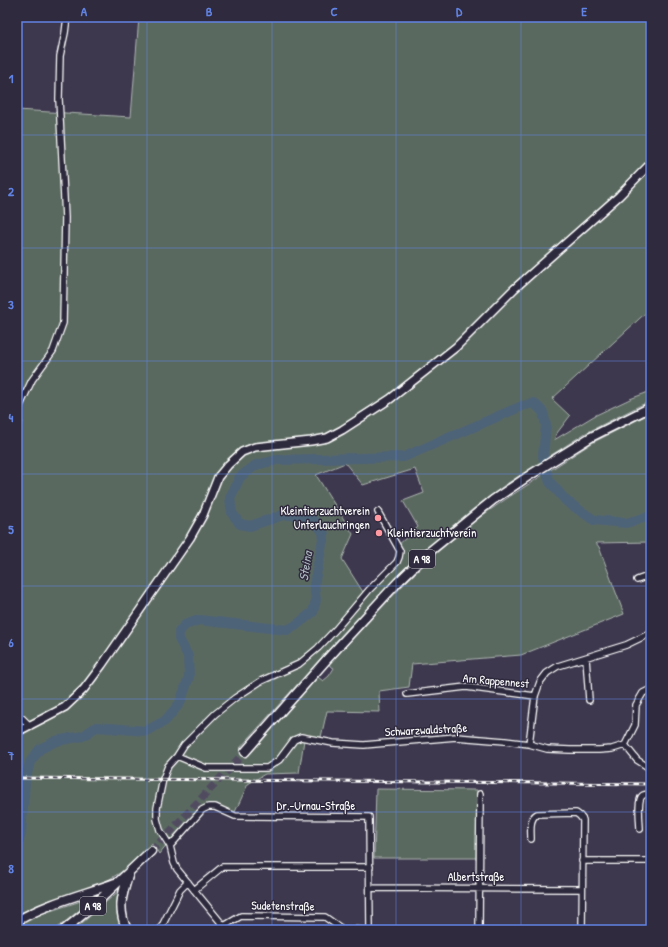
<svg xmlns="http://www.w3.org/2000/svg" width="668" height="947" font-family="'Patrick Hand',sans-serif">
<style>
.green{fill:#5a6960;stroke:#acb4b0;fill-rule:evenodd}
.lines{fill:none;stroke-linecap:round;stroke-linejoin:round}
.river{stroke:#4d6378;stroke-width:10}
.highway-tunnel{stroke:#514c60;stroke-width:8;stroke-dasharray:8 4;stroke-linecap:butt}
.minor-casing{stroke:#fff;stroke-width:8}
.major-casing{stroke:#fff;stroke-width:10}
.highway-casing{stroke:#fff;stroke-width:11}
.minor{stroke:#2f2a3d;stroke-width:5.5}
.major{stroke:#2f2a3d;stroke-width:7}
.highway{stroke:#2f2a3d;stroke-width:8}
.rail-casing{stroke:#fff;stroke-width:3}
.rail{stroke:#2f2a3d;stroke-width:1.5;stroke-dasharray:4.5;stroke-linecap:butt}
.grid{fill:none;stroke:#6183e4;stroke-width:1;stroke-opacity:0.55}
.poi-dot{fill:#ff9aa2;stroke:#2f2a3d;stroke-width:1.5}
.labels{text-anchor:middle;stroke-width:3;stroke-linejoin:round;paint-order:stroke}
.shield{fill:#2f2a3d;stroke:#c1bfc5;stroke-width:1}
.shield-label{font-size:11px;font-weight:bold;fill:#fff}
.poi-label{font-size:12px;fill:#fff;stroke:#2f2a3d;text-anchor:end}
.street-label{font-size:12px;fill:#fff;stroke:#2f2a3d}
.water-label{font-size:13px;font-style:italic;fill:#afb9c2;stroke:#2f2a3d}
.neatline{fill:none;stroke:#6183e4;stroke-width:1.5}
.grid-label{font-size:13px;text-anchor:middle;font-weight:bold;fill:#6183e4}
</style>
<rect width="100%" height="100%" fill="#3e384e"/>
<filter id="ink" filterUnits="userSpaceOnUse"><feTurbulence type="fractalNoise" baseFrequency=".025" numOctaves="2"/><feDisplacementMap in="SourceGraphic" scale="8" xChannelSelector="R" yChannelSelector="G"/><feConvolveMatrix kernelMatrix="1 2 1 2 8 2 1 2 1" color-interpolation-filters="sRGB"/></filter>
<g filter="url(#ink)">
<path class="green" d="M139 17H651V308L552 399 570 416 557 433 554 440 594 416 630 399 651 391V401L639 406 584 434 505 485 473 509 443 534 408 566 348 628 240 748 249 755 318 677 323 681 329 676 334 668 330 666 329 664 405 583 434 555 477 519 506 499 592 443 651 413V542L596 543 599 547 624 614 521 655 412 664 409 687 379 691 380 712 327 711 321 737 304 740 299 773 265 774 248 784 235 812C219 810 219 798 201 807L172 838 159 854 152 843 147 849 123 871 103 883 17 918V739L22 734 17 729V434L23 422 17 420V110L131 117ZM345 463 363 485 415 469 424 493 403 501 418 527 396 547 397 552 395 560 363 592 342 559 353 534 316 475Z
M376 789 477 790 476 858H374Z
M121 889 124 930H74Z
M97 893 98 895 55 930H17V927L19 926 41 914 78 902Z"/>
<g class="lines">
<path class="river" d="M17 846 21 834 25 782 30 762 40 749 56 741 83 736 96 727 146 731 165 721 180 703 189 677 188 656 179 639V632L185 625 199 620 287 630 295 626 313 612 316 600 314 585 324 534 316 522 301 515H283L250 526 240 524 232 513 230 498 240 477 256 465 277 460 404 457 522 406 534 403 543 412 546 425 543 456 547 474 550 482 566 501 594 520 626 523 651 516"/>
<path class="highway-tunnel" d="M151 851 169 833 245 752"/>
<defs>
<path id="minor" d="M17 412 32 380 53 351 63 323 65 218 59 99 60 56 65 33 67 17
M637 580 651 575
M586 658 589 700
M407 694 466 687 535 696
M17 717 22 718 30 726
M529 744 535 696 540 682 547 673 558 666 626 645 651 633
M625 745 637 760 651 769
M177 756 206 768H267L279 760 294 740 301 737 333 743 364 745 456 737 505 741 529 744 547 749 570 750H599L612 749 625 745 635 725 636 705 643 693 651 689
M640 829C640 823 637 801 642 796 644 794 648 794 651 794
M531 839C531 830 529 819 537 814L576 813 580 816 583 820 582 930
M170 846 202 810 208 807H215L235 816 369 817 370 930
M582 861H651
M370 888 582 889
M194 890 222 867H370
M224 926 241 916 325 917 342 929 365 930
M160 930 180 890 188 882
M227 930 177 869 174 863 170 846 160 830 157 819V808L163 779 168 766 177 756 184 745 215 714 235 698 261 681 299 664 318 648 336 629 369 590 397 562 399 557 400 551 378 512
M479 930 480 794"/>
<path id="major" d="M17 732 65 707 84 689 102 665 190 538 203 515 218 477 228 465 242 452 255 447 311 441 327 438 342 430 390 399 456 347 514 289 619 196 651 163"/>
<path id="highway" d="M245 752 328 658 398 582 429 552 493 500 530 475 591 437 651 407
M17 921C47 903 82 895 115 883
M64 930 92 907 151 851
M127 930C117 908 122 895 129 873"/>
</defs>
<use href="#minor" class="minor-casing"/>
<use href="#major" class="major-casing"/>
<use href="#highway" class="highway-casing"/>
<use href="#minor" class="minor"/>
<use href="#major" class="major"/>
<use href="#highway" class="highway"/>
<defs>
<path id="rail" d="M17 778 651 784"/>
</defs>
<use href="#rail" class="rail-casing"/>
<use href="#rail" class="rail"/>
</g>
</g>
<path class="grid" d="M147 17V930M272 17V930M396 17V930M521 17V930M17 135H651M17 248H651M17 361H651M17 474H651M17 586H651M17 699H651M17 812H651"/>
<g class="poi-dot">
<circle cx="378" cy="518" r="4"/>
<circle cx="379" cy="533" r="4"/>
</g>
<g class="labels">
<g class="shield">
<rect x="409" y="550" width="26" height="18" rx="3"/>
<rect x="80" y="897" width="26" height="18" rx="3"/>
</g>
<g class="shield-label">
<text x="422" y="563">A 98</text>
<text x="93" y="910">A 98</text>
</g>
<g class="poi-label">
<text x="370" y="515">Kleintierzuchtverein<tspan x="370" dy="14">Unterlauchringen</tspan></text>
<text x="387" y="537" text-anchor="start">Kleintierzuchtverein</text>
</g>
<g class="street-label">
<text transform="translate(496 681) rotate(5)" y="4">Am Rappennest</text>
<text transform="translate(426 730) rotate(-3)" y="4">Schwarzwaldstraße</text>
<text x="316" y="810">Dr.-Urnau-Straße</text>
<text x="476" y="881">Albertstraße</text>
<text transform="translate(283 906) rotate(1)" y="4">Sudetenstraße</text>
</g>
<g class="water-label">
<text transform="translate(305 566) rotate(-81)" y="5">Steina</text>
</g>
</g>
<rect width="668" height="947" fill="none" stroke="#2f2a3d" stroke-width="44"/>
<rect x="22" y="22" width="624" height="903" class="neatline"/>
<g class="grid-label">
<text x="84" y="16">A</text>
<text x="209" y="16">B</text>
<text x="334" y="16">C</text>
<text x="459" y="16">D</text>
<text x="584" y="16">E</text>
<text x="11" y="83">1</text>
<text x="11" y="196">2</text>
<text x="11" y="309">3</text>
<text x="11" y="422">4</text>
<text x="11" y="534">5</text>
<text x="11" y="647">6</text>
<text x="11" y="760">7</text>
<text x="11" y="873">8</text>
</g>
</svg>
